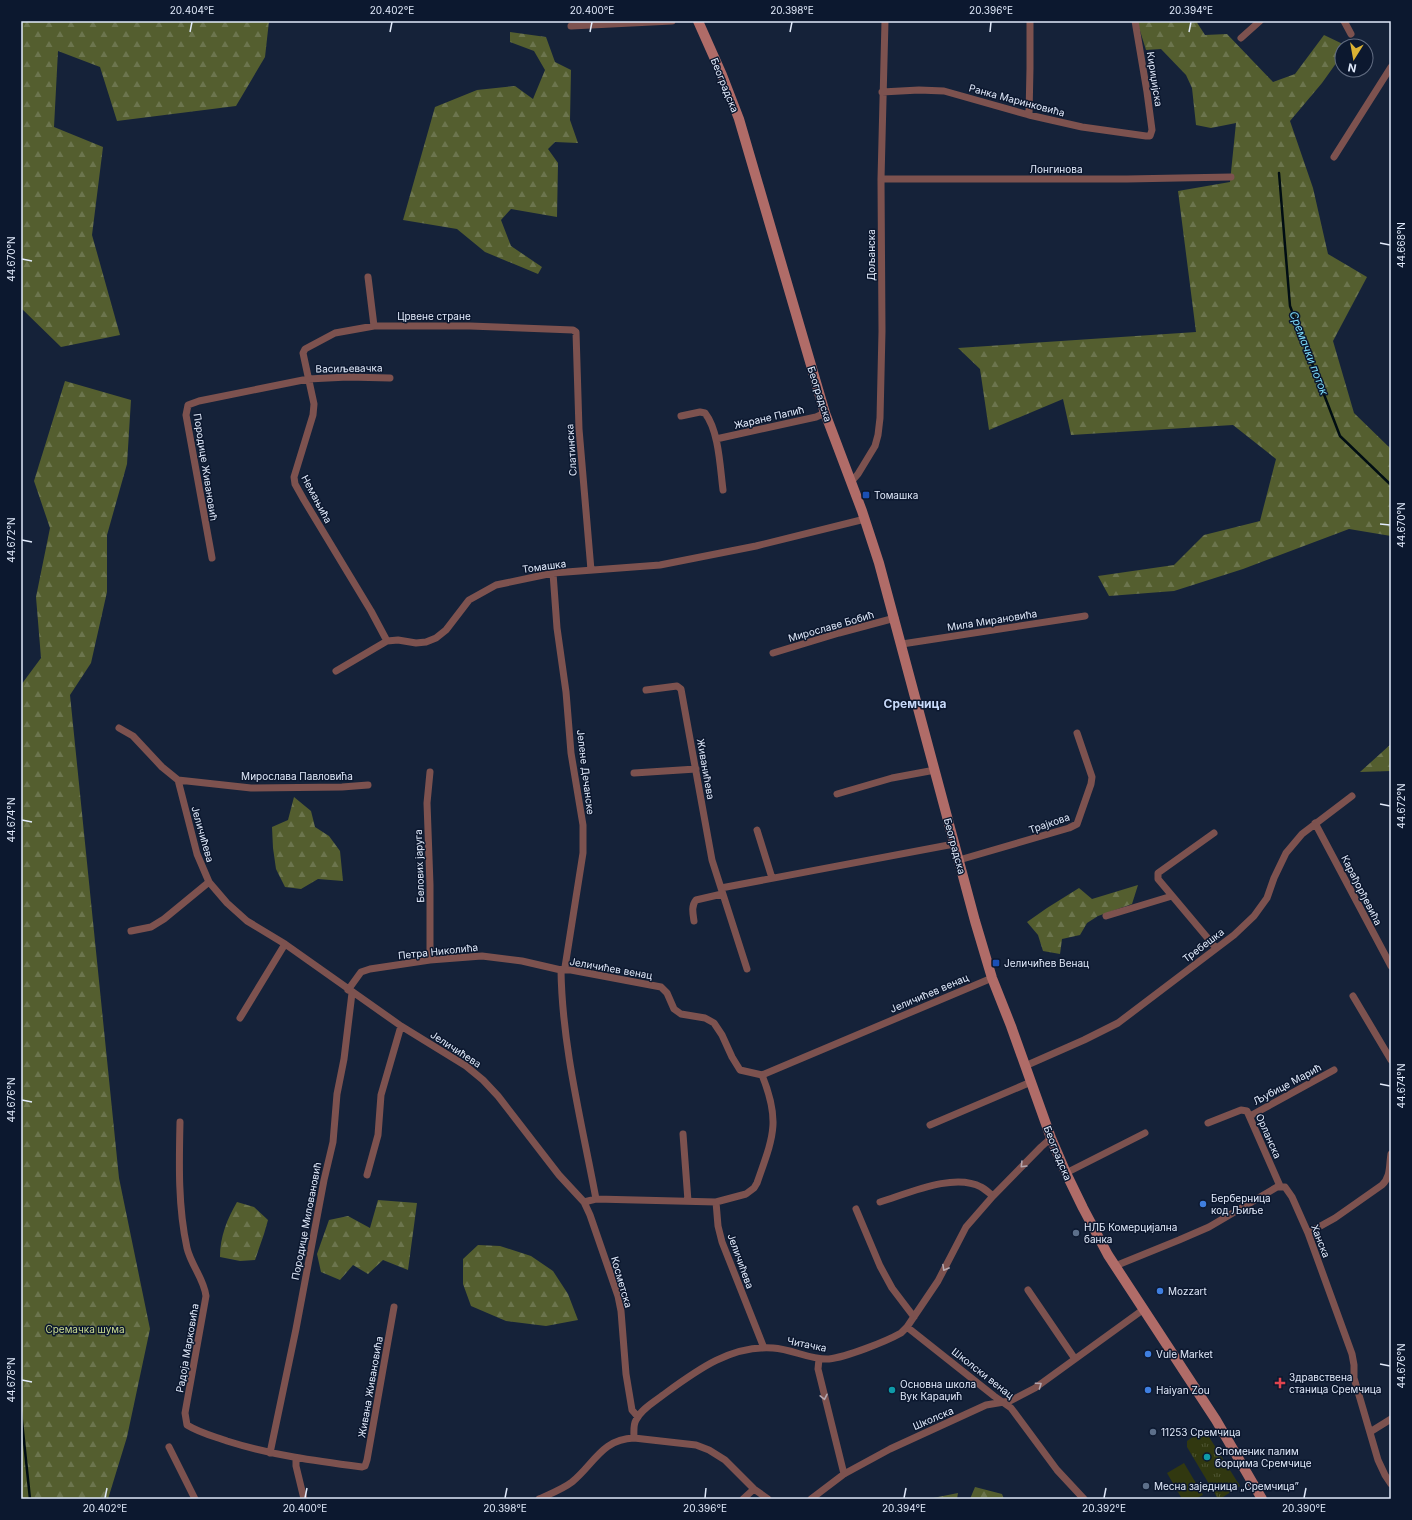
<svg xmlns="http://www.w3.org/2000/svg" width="1412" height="1520" font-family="Inter,sans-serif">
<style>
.forest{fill:url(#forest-firs)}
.park{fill:url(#park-tufts)}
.garden{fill:#313810}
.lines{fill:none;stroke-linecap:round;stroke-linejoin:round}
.stream{stroke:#000d13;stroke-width:2.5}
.minor{stroke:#7d524f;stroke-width:7}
.secondary{stroke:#b06c68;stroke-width:10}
.oneway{stroke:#b4a6ae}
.ticks{fill:none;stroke:#e1eafb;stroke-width:1.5}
.transit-dot{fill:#1a4fb4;stroke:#0c182f;stroke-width:1.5}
.shop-dot{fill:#3f7fe0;stroke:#0c182f;stroke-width:1.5}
.service-dot{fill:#5c6f8a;stroke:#0c182f;stroke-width:1.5}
.health-dot{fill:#e0444e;stroke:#0c182f;stroke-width:1.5}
.culture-dot{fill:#0f9aa8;stroke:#0c182f;stroke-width:1.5}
.labels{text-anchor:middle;stroke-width:3;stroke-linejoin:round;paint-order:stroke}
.street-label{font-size:10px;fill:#e1eafb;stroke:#0c182f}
.poi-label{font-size:10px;fill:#e1eafb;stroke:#0c182f;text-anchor:start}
.park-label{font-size:10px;fill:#cbdb8f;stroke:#0c182f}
.water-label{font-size:11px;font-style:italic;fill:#7bdaf8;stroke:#0c182f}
.quarter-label{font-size:12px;font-weight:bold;fill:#c7d9f9;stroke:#0c182f}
.neatline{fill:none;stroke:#e1eafb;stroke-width:1.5}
.ticks-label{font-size:10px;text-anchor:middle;fill:#e1eafb}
</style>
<defs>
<pattern id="forest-firs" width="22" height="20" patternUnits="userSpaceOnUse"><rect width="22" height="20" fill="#545e2f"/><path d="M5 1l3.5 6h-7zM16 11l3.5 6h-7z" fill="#6c754e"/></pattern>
<pattern id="park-tufts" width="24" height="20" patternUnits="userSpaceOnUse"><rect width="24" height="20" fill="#313810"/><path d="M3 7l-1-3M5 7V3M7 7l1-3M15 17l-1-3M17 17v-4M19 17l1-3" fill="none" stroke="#4f5534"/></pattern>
</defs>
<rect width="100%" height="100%" fill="#152239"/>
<path class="forest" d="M21 21H269L265 57 236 106 117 121 100 67 58 51 54 127 103 147 92 235 120 335 61 347 21 308Z
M1137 21H1196L1205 35 1227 34 1273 82 1295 74 1324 35 1347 46H1342V55L1322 83 1290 121 1313 188 1328 254 1367 277 1333 341 1354 413 1391 449V536L1349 529 1243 569 1174 591 1109 596 1098 576 1174 565 1204 535 1260 521 1276 459 1233 425 1071 435 1063 399 989 430 980 369 958 348 1196 332 1178 191 1230 182 1236 123 1211 128 1196 125 1192 88 1186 75 1161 49 1146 50Z
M510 32 546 37 555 62 571 70 570 120 578 143 555 142 548 149 558 163 557 217 511 209 501 220 511 246 542 267 538 274 485 252 457 229 403 220 435 107 477 90 515 86 533 99 545 70 534 51 510 42Z
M65 381 131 400 127 464 107 535V592L91 663 70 695 119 1178 150 1329 127 1437 108 1499H21V685L41 658 36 597 50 528 34 481Z
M1391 744V771L1360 772Z
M294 797 311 811 315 827 329 836 340 851 343 881 318 879 301 889 285 887 276 869 273 848 272 827 288 820Z
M1138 885 1132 904 1098 916 1087 923 1080 935 1062 939 1060 954 1043 951 1038 935 1027 922 1047 908 1079 888 1092 899Z
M378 1200 417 1203 408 1270 383 1260 368 1274 353 1265 340 1280 321 1272 317 1254 329 1220 348 1216 370 1228Z
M237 1202 254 1207 268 1220 264 1234 255 1260 240 1261 220 1257C220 1237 227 1219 237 1202Z
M478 1245 500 1246 531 1256 553 1271 568 1294 578 1320 546 1326 506 1321 471 1306 463 1284V1259Z
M975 1487 1002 1494 1004 1499H970Z
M958 1493 957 1499H928Z"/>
<path class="park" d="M1204 1429 1240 1486 1220 1499H1218L1187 1447V1441Z"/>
<path class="garden" d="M1184 1463 1203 1495 1195 1499H1182L1167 1473Z"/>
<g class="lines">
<path class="stream" d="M1279 173 1290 306 1340 436 1391 485
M21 1412 30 1499"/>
<path class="minor" d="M1344 21 1351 34
M571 26 672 21
M1241 38 1260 21
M882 92 919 90 944 91 1029 115 1082 127 1146 136H1150L1152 130 1147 92 1135 21
M1029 115 1030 68V21
M1334 157 1391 67
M881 179H1127L1231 177
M368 277 374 326
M681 416 700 412 705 413C719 431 720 467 723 490
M716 439 816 417 825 413
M851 482 858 474 875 446 878 435 880 418 882 331 881 179 885 21
M212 558 186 415 188 405 199 401 308 379 348 377 390 378
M553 573 557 628 566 692 571 753 583 825V853L565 967 561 970
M387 641 371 611 304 500 295 484 294 477 313 415 314 404 303 353 305 349 335 333 374 326H470L573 330 576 332 579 429 591 570
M902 644 1085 616
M773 653 839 633 895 618
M336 671 387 641 398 640 416 643 426 642 436 638 446 630 469 600 496 585 553 573 660 565 756 546 865 519
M646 690 677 686 681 689 712 860 747 969
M119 728 133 736 162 767 178 780 197 854 209 882 227 903 247 921 285 944 401 1026 466 1066 483 1080 498 1096 559 1175 584 1202 590 1215 618 1296 621 1311 626 1374 632 1410 638 1417
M634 773 696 769
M178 780 251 788 342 787 368 785
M837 794 892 778 935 770
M1315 823 1391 966
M757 830 772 878
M1214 833 1158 873V879L1216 948
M959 860 1069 828 1077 824 1091 784 1092 777 1077 733
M721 888 954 844
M1106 916 1172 896
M694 921C693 914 691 906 696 900L722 894
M131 931 151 927 164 919 209 882
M430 960V885L427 803 430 772
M561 970C562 1046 582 1124 596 1199
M348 990 361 972 370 969 430 960 482 956 522 961 561 970H571L661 987 667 993 674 1009 681 1014 705 1018 714 1023 722 1035 732 1057 740 1070 762 1075 992 978
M1353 996 1391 1060
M240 1018 285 944
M1025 1066 1084 1040 1118 1023 1234 935 1254 916 1267 898 1274 878 1286 853 1302 834 1352 796
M1250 1116 1334 1070
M180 1122C179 1164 178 1207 187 1248 191 1265 204 1279 206 1296L185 1413 187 1425C200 1433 213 1436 227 1441 271 1455 316 1461 362 1467L365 1466 367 1460 394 1307
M1208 1123 1241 1110 1247 1111 1280 1186
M930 1125 1031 1082
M683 1134 688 1201
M1066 1173 1145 1133
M367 1175 378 1135 381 1095 401 1026
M584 1202 596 1199 716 1202 746 1194 754 1188 757 1183C773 1137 781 1122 762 1075
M716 1202 718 1226 722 1242 764 1348
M880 1202C907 1194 954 1172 981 1187 985 1189 989 1193 993 1196
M856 1209 880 1266 892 1288 914 1317
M1308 1233 1335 1218 1382 1185C1391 1177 1389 1165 1391 1154
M1115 1266 1179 1240 1209 1227 1277 1187H1285L1292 1197 1308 1233 1352 1354 1354 1365V1378L1378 1460 1385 1475 1391 1484
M1028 1290 1075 1359
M907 1327 994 1396 1011 1408 1057 1470 1084 1499
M819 1359 818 1369 844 1474
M1370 1432 1391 1419
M634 1438 696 1445 709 1450 725 1460 754 1489 768 1499
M169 1447 195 1499
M270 1453 296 1329 324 1180 333 1142 337 1094 344 1059 352 993
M296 1458V1466L304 1499
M539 1499C550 1494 563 1489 572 1482 594 1464 602 1439 634 1438 634 1432 633 1425 636 1420 641 1409 654 1402 663 1395 696 1371 730 1345 773 1348 792 1349 810 1360 829 1359 846 1357 885 1342 901 1333L907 1327 938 1281 966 1227 993 1196 1041 1147 1051 1138
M743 1499 754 1489
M811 1499 844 1474 890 1449 986 1405 1010 1401 1035 1388 1144 1309"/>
<path class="secondary" d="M698 21 722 75 739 119 825 413 862 511 879 563 975 921 992 978 1011 1026 1051 1138 1066 1173 1083 1208 1108 1255 1216 1420 1262 1499"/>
</g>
<defs><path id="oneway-chevron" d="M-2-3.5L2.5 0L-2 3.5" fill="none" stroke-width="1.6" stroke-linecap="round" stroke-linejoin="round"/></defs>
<g class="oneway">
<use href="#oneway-chevron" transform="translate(1023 1165) rotate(135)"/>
<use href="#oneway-chevron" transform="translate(945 1268) rotate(119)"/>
<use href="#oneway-chevron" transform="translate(1039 1385) rotate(-35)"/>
<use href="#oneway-chevron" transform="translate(824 1397) rotate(78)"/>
</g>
<path class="ticks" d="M190 32 192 22M390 32 392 22M590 32 592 22M790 32 792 22M990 32 991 22M1189 32 1191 22M1380 243 1390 245M22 259 32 261M1380 524 1390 525M22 540 32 542M1380 804 1390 806M22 820 32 822M1380 1084 1390 1086M22 1100 32 1102M1380 1364 1390 1366M22 1380 32 1382M105 1498 107 1488M305 1498 307 1488M505 1498 507 1488M705 1498 706 1488M904 1498 906 1488M1104 1498 1106 1488M1304 1498 1306 1488"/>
<g class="transit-dot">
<rect x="862" y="491" width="8" height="8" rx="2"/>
<rect x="992" y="959" width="8" height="8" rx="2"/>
</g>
<g class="shop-dot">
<circle cx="1203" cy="1204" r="4"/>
<circle cx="1160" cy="1291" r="4"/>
<circle cx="1148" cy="1354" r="4"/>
<circle cx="1148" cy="1390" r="4"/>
</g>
<g class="service-dot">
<circle cx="1076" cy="1233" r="4"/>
<circle cx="1153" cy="1432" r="4"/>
<circle cx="1146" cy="1486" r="4"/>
</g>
<path class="health-dot" d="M1278 1377h4v4h4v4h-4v4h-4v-4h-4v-4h4z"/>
<g class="culture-dot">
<circle cx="892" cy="1390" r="4"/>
<circle cx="1207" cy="1457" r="4"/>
</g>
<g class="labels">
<g class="street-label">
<text transform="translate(1155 79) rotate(81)" y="4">Кириџијска</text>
<text transform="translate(725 85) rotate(68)" y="4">Београдска</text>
<text transform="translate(1017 100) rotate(15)" y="4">Ранка Маринковића</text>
<text x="1056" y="173">Лонгинова</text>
<text transform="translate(871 255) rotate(-90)" y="4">Дољанска</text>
<text x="434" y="320">Црвене стране</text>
<text transform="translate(349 368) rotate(-1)" y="4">Васиљевачка</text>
<text transform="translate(820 394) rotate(72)" y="4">Београдска</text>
<text transform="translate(769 417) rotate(-13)" y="4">Жаране Папић</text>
<text transform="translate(571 450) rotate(-94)" y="4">Слатинска</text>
<text transform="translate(206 467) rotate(81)" y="4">Породице Живановић</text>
<text transform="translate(317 499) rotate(62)" y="4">Немањића</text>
<text transform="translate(544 566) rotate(-8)" y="4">Томашка</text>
<text transform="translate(992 620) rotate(-9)" y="4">Мила Мирановића</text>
<text transform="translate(831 626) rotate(-16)" y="4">Мирославе Бобић</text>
<text transform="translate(706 769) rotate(80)" y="4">Живанићева</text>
<text transform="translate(586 772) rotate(83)" y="4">Јелене Дечанске</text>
<text x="297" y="780">Мирослава Павловића</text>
<text transform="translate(1049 823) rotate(-19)" y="4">Трајкова</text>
<text transform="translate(203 834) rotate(74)" y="4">Јеличићева</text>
<text transform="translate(955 846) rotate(75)" y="4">Београдска</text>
<text transform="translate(419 866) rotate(-92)" y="4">Белових јаруга</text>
<text transform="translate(1362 890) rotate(63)" y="4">Карађорђевића</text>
<text transform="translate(1203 945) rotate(-37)" y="4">Требешка</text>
<text transform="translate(438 951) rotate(-6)" y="4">Петра Николића</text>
<text transform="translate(611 968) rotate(10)" y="4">Јеличићев венац</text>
<text transform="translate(929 993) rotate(-23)" y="4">Јеличићев венац</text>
<text transform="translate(456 1049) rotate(33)" y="4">Јеличићева</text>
<text transform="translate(1287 1084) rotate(-28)" y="4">Љубице Марић</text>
<text transform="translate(1269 1136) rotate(66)" y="4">Орланска</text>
<text transform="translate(1058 1153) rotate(68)" y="4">Београдска</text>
<text transform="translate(306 1221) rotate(-79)" y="4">Породице Миловановић</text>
<text transform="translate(1321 1241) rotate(69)" y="4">Ханска</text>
<text transform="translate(741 1261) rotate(70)" y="4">Јеличићева</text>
<text transform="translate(622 1282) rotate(74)" y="4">Косметска</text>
<text transform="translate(807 1344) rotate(11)" y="4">Читачка</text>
<text transform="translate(187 1348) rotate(-80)" y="4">Радоја Марковића</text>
<text transform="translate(983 1373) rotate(38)" y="4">Школски венац</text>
<text transform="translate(370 1387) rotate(-80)" y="4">Живана Живановића</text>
<text transform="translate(933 1418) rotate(-23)" y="4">Школска</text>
</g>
<g class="poi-label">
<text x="874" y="499">Томашка</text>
<text x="1004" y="967">Јеличићев Венац</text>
<text x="1211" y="1202">Берберница<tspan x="1211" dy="12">код Љиље</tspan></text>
<text x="1084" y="1231">НЛБ Комерцијална<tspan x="1084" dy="12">банка</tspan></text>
<text x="1168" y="1295">Mozzart</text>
<text x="1156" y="1358">Vule Market</text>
<text x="1289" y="1381">Здравствена<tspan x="1289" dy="12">станица Сремчица</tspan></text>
<text x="900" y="1388">Основна школа<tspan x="900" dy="12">Вук Караџић</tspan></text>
<text x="1156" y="1394">Haiyan Zou</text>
<text x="1161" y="1436">11253 Сремчица</text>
<text x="1215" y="1455">Споменик палим<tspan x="1215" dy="12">борцима Сремчице</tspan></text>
<text x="1154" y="1490">Месна заједница „Сремчица”</text>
</g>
<g class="park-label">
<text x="85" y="1333">Сремачка шума</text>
</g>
<g class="water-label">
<text transform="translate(1309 353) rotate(69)" y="4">Сремачки поток</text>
</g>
<g class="quarter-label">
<text x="915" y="708">Сремчица</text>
</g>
</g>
<rect width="1412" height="1520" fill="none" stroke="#0c182f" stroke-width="44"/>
<g transform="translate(1354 58) rotate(191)"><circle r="19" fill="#0c182f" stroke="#616c81"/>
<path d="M0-3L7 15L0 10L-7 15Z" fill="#dbb233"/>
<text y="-6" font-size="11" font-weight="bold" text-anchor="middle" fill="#e1eafb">N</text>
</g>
<rect x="22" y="22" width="1368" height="1476" class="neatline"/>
<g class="ticks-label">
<text x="192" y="14">20.404°E</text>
<text x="392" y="14">20.402°E</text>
<text x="592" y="14">20.400°E</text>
<text x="792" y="14">20.398°E</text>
<text x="991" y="14">20.396°E</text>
<text x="1191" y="14">20.394°E</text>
<text transform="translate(1401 245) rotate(-90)" y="4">44.668°N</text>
<text transform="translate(11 259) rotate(-90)" y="4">44.670°N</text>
<text transform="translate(1401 525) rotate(-90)" y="4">44.670°N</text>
<text transform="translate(11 540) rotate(-90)" y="4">44.672°N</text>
<text transform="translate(1401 806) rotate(-90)" y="4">44.672°N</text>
<text transform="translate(11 820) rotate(-90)" y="4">44.674°N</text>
<text transform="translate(1401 1086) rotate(-90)" y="4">44.674°N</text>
<text transform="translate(11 1100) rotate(-90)" y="4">44.676°N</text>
<text transform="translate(1401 1366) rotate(-90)" y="4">44.676°N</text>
<text transform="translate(11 1380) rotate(-90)" y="4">44.678°N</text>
<text x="105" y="1512">20.402°E</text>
<text x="305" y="1512">20.400°E</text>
<text x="505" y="1512">20.398°E</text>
<text x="705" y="1512">20.396°E</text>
<text x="904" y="1512">20.394°E</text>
<text x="1104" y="1512">20.392°E</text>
<text x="1304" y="1512">20.390°E</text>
</g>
</svg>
